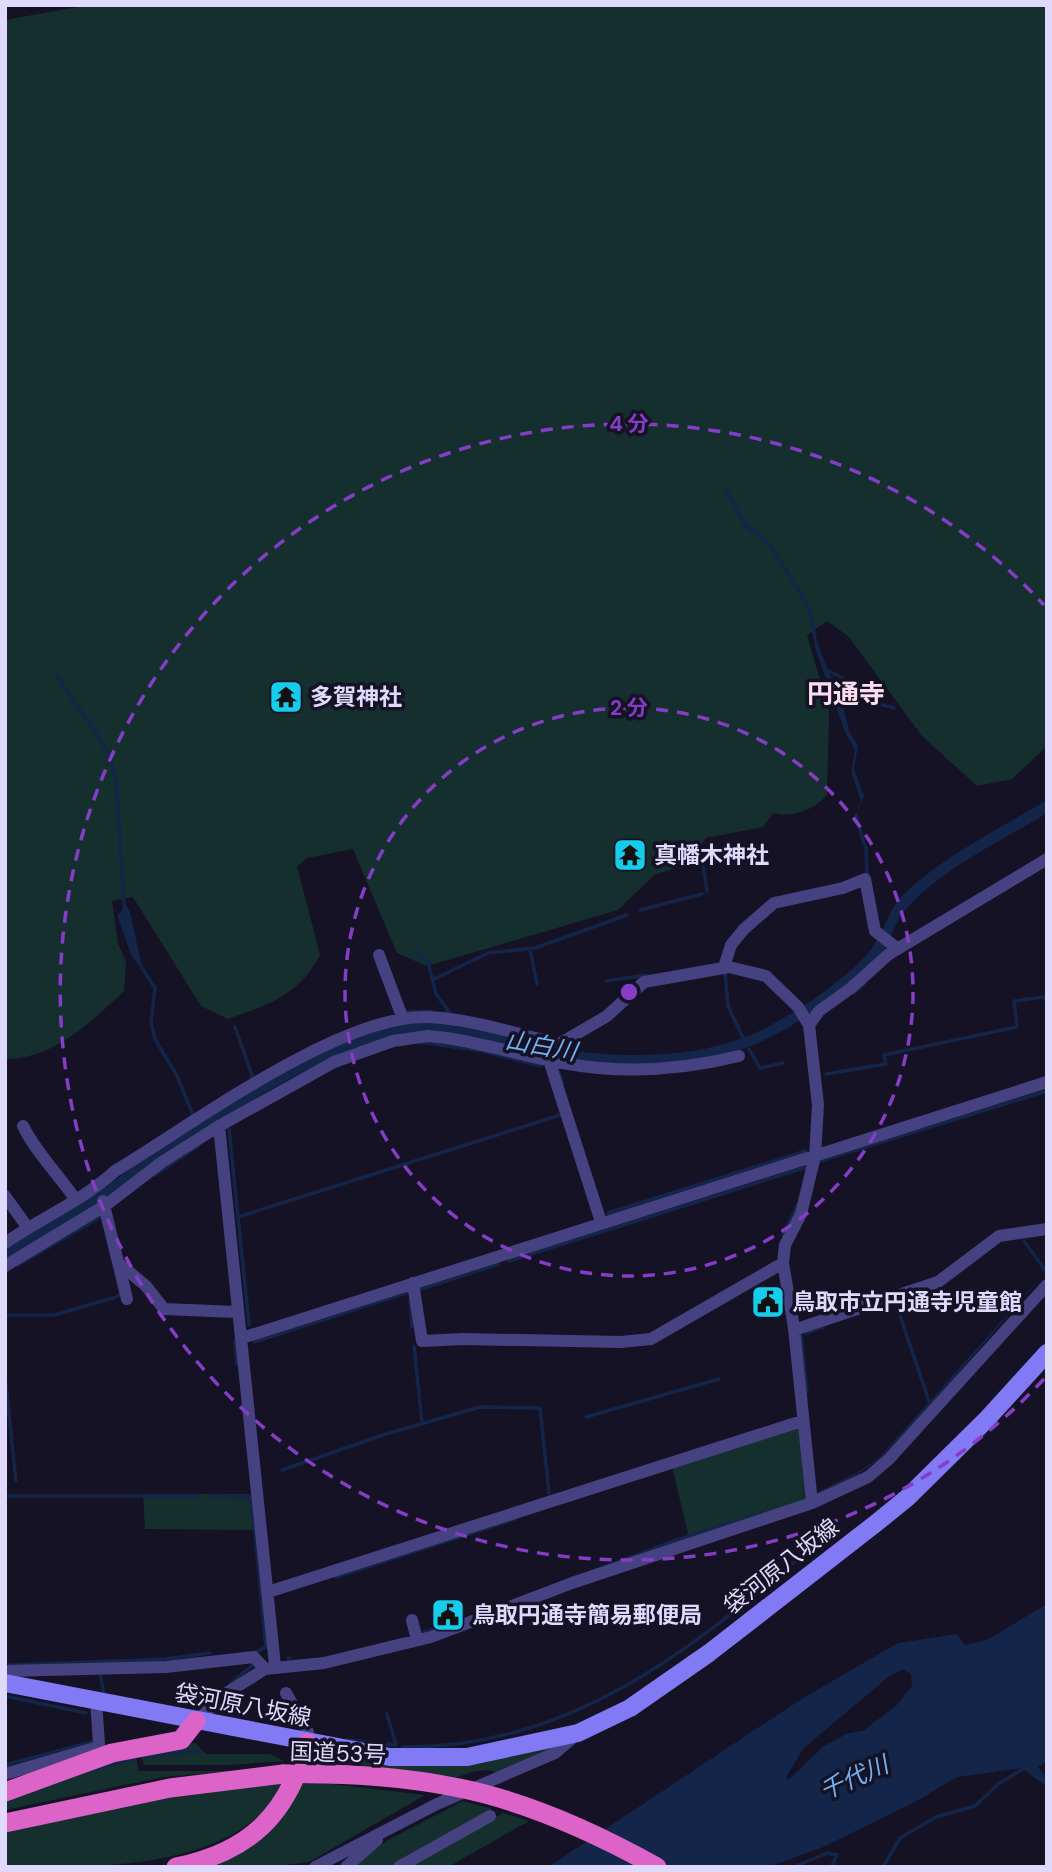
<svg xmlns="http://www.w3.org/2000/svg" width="1052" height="1872" font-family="'DM Sans','Noto Sans JP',sans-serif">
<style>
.green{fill:#152f2f}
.water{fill:#132549;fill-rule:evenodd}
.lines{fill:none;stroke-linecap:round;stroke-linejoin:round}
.stream{stroke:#132549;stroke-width:3.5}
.minor{stroke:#464181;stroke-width:12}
.secondary{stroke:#8279f4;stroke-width:18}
.trunk{stroke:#dc64c8;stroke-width:19}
.trunk-bridge{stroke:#dc64c8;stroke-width:19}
.ring{fill:none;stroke:#853dc5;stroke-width:3.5;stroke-dasharray:12 9}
.labels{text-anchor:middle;stroke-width:7;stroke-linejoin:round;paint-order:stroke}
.poi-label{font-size:23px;font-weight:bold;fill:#dfdafc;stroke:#161226;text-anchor:start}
.street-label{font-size:23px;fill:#dfdafc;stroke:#161226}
.water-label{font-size:24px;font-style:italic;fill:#71b1f3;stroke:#161226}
.quarter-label{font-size:26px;font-weight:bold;fill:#fcdcef;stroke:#161226}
.centre{fill:#853dc5;stroke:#161226;stroke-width:3.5}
.ring-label{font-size:21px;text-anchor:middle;font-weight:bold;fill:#853dc5;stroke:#161226;stroke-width:7;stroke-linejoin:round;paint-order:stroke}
</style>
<rect width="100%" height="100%" fill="#161226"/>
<path class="green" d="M89 5H1047V746L1012 779 977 786 922 736 848 636 827 621 807 635 829 711 827 795C814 810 792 818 773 813L763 827 706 838 687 864 654 875 618 910 427 966 397 953 353 849 307 858 297 866 320 955C299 995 268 1005 228 1019L201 1006 133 897 112 901 118 944 126 961 124 991C91 1022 54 1059 5 1059V20Z
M799 1427 805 1500 689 1538 672 1466Z
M143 1494H248L253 1497 257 1530 145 1529Z
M195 1743 206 1754H270L284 1761 227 1765H144L140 1753Z
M552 1745V1748L501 1774C486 1766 471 1772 455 1778L322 1760 335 1758 402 1765 480 1764Z
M135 1753 139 1771H233L163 1777 5 1810V1796Z
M276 1783 285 1784C234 1872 98 1867 5 1867V1831L138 1801Z
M322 1783 425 1795 309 1862 268 1867H203L292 1804 302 1784Z
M463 1801 492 1809 391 1867H350L388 1840Z
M503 1813 529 1821 448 1867H407Z"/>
<path class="water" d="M814 634 844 710 849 731 858 746 854 769 864 796 855 818 861 801 851 771 855 750 845 732 815 648Z
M1047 800V813C1003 840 941 869 907 908 889 928 893 946 871 965 835 998 794 1029 748 1047 649 1086 501 1050 397 1035 286 1065 195 1139 102 1203 71 1223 37 1241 5 1260V1248C38 1229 71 1210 103 1188 182 1134 335 1021 432 1021 469 1022 506 1039 543 1046 607 1058 684 1061 745 1037 779 1025 852 977 872 948 885 930 888 909 906 892 944 856 1002 827 1047 800Z
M124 902 130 912 143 971 131 955 117 914 121 913Z
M1047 1270 926 1411 881 1458 857 1475 816 1497 795 1503 856 1473 879 1458Z
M782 1505 513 1602 512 1600 674 1539Z
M1047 1604V1761L1038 1767 1047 1779V1787L1022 1768 957 1777 915 1802 821 1848 768 1867H548L803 1698 898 1643 957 1634 965 1645 987 1640ZM903 1669 911 1674 912 1686 897 1705 863 1731 848 1733 824 1746 788 1780 786 1777 803 1749 888 1677Z"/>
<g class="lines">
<path class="stream" d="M726 490 744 523 770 546 805 600 811 615 815 638
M825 669 846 680 861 699 894 708
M57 676C77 711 108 738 116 779L124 905
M838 691 851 685
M856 815 864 844
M866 847 867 876
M707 891 703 865 715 845
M640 910 702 894
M530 949 537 984
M417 953 428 962 436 994 450 1013 445 1012
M142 968 155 988 151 1022 155 1039 177 1076 193 1115
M725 972 728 1006 744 1040
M434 979 488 953 535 948 627 915
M606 981 646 975
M854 993 865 983
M407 1012 431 1011
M235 1027 253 1078
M420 1042 482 1051 541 1066
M749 1049 760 1068 783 1063
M559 1072 563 1083
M826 1074 886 1064 884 1055 1017 1027 1014 1001 1044 997 1047 1002
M229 1129 249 1324
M820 1161 1047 1091
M155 1175 198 1146
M608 1213 806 1151
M238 1217 560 1115
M783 1235 798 1204
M1024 1241 1045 1270
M509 1261 807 1167
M18 1265 102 1216
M421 1289 499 1264
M410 1300 412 1327
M896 1304 929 1401
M5 1315H54L113 1298 120 1295 121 1290
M806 1333 823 1327
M801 1335 807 1392
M235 1341 237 1364
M254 1342 409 1292
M414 1346 422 1423
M5 1375 16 1481
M586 1417 719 1379
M282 1470 383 1435 480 1407 540 1408 549 1493
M5 1496H197
M210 1496 247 1497 252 1503 266 1647 254 1653
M336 1577 515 1519
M424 1632 446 1625
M288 1658H290
M10 1665 166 1659 210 1653
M100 1673 104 1695
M229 1685 254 1664
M5 1696 86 1713
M201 1706 220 1692
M346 1740 396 1745 387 1714
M403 1747C566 1749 690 1652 808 1550
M144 1757 201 1751
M5 1765 92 1742
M95 1769 134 1759
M1046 1832 1047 1831
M794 1867 827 1853 837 1855 831 1867
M883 1867 900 1838 936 1817 975 1806 998 1784 1025 1768"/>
<path class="minor" d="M379 955 403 1019
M724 967 731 945 744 929 774 903 843 888 865 879 875 931 898 949
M809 1025 819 1011 851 988 889 954 1047 859
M549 1060 601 1222
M23 1126C37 1154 59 1175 76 1200
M219 1126 275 1666
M5 1196 28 1228
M103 1201 127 1299
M5 1243C41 1218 82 1201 115 1171 192 1125 340 1014 428 1017 473 1019 517 1034 559 1044L607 1016 644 982 729 967 766 976 798 1007 809 1025 818 1105 815 1156 801 1214 785 1245 783 1263 794 1328 812 1503
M121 1265 146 1286 164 1309 236 1312
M5 1266 106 1205 162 1162 219 1126 334 1062 393 1041 428 1036 447 1038C486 1044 524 1056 563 1063 621 1074 682 1070 739 1056
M413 1283 422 1341 463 1339 621 1342 651 1339 783 1263
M794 1330 938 1282 999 1236 1047 1229
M242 1338 1047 1082
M268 1592 802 1421
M412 1620 417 1640
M5 1671 166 1667 254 1657 265 1669
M286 1693 308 1732 307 1743
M196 1721 228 1692 265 1669 324 1663 431 1637 572 1583 812 1503 868 1477 889 1459 1047 1285
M5 1774 95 1748 99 1744 96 1701
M315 1867 437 1804 555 1753 576 1735
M346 1867 377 1840
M399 1867 490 1816"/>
<path class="secondary" d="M5 1683 390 1757H467L578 1733 630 1708 709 1653 875 1524 907 1498 986 1420 1047 1353"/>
<path class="trunk" d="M5 1792 112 1753 181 1740 196 1721
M5 1823 170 1788 283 1774
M176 1867C250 1852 288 1814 307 1743"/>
<path class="trunk-bridge" d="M283 1774C340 1773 398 1776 454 1787 523 1800 596 1833 657 1867"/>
</g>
<g class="ring">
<circle cx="629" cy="992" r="284"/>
<path d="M1044 1379A568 568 0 1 1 1044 605"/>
</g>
<defs>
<symbol id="temple-square" viewBox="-11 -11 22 22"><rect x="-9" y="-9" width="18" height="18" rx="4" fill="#16cceb" stroke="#161226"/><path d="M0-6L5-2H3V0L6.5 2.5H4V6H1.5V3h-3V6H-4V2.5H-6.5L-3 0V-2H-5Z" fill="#111"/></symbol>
<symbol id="civic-square" viewBox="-11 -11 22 22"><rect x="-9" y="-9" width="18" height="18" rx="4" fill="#16cceb" stroke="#161226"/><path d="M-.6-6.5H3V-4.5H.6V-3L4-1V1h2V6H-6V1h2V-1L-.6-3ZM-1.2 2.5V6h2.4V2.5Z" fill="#111"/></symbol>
</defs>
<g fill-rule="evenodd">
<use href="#temple-square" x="267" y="678" width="38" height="38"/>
<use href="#temple-square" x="611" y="836" width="38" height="38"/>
<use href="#civic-square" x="749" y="1283" width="38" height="38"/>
<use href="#civic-square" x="429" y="1596" width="38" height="38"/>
</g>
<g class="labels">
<g class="poi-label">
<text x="310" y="705">多賀神社</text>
<text x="654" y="863">真幡木神社</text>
<text x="792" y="1310">鳥取市立円通寺児童館</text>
<text x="472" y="1623">鳥取円通寺簡易郵便局</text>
</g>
<g class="street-label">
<text transform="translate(781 1566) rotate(-38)" y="8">袋河原八坂線</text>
<text transform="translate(243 1705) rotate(11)" y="8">袋河原八坂線</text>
<text transform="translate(338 1753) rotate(2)" y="8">国道53号</text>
</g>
<g class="water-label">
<text transform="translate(541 1046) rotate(10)" y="8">山白川</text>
<text transform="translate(854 1778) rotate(-24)" y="8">千代川</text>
</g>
<g class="quarter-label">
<text x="846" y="703">円通寺</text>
</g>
</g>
<circle cx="629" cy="992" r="10" class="centre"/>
<g class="ring-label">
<text x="629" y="431">4 分</text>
<text x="629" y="715">2 分</text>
</g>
<rect width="1052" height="1872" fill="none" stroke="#dfdafc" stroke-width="14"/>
</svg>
